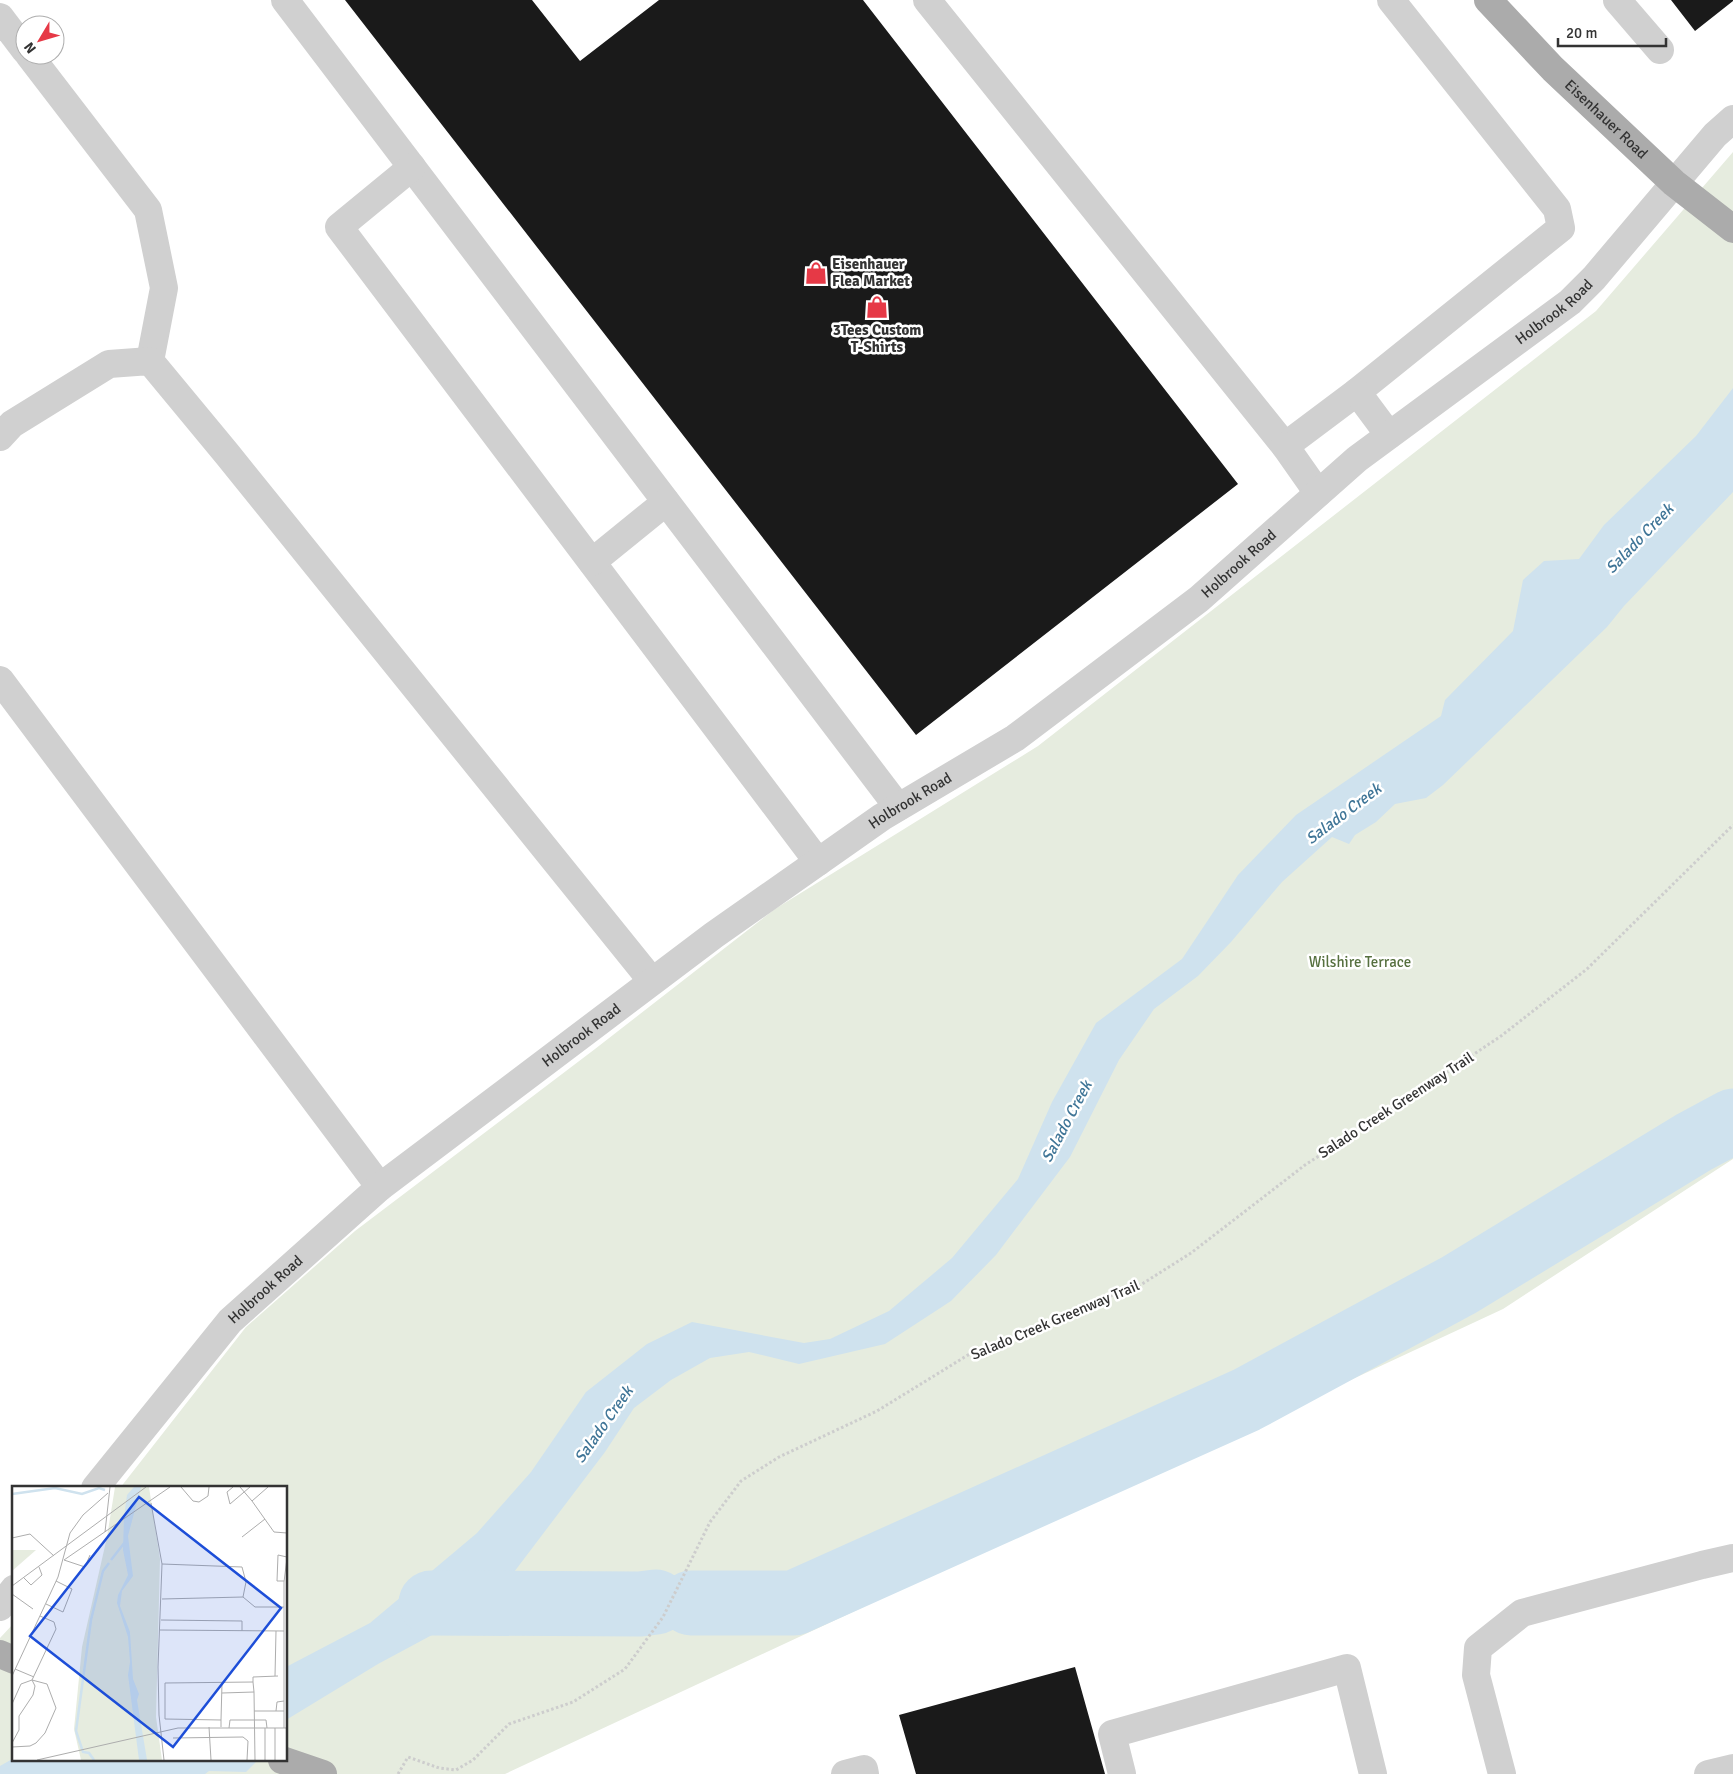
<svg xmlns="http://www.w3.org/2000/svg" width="1733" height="1774" font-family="Signika,sans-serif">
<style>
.green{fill:#e6ecdf}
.water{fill:#cfe2ee}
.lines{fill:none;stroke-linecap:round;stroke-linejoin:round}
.river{stroke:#cfe2ee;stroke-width:65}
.building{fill:#1a1a1a}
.path{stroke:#cdcdcd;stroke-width:3;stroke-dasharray:2.5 2.5;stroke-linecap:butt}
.minor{stroke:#d0d0d0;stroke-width:28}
.major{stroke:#ababab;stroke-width:28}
.labels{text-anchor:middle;stroke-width:5;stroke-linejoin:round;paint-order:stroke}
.street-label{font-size:15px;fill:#333;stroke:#fff}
.poi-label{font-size:15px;font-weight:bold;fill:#333;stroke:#fff;text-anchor:start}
.park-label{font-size:15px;fill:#56703f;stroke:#fff}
.water-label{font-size:16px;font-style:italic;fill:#3f7597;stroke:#fff}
.inset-river{fill:none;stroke:#cfe2ee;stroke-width:2.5}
.inset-road{fill:none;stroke:#adadad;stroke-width:1}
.view{fill:#1d4ed8;fill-opacity:0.15;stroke:#1d4ed8;stroke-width:2.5}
.inset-edge{fill:none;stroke:#333;stroke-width:2.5}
</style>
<rect width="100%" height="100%" fill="#fff"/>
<path class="green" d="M1733 152V1159L1503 1309 505 1774H0V1638L14 1623V1760H286V1488H120L246 1327 355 1231 595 1049 775 909 1038 746 1596 311Z"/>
<path class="water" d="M1733 388V492L1624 606 1607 627 1443 785 1426 798 1395 804 1376 822 1355 835 1349 844 1332 837 1282 882 1231 942 1198 976 1154 1009 1119 1060 1070 1157 996 1255 951 1301 885 1344 799 1364 749 1352 710 1358 671 1380 634 1408 605 1452 508 1580 445 1628 378 1664 286 1720V1667L370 1623 477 1533 531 1472 586 1392 647 1344 692 1322 804 1343 830 1339 889 1311 952 1258 1018 1179 1052 1102 1096 1023 1182 959 1238 875 1296 815 1441 716 1445 700 1513 631 1523 580 1544 561 1579 559 1604 525 1696 436Z
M14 1758V1760H258L246 1772 209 1771 205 1774H0V1766Z"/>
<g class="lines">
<path class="river" d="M431 1603 640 1604 656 1602
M691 1603H794L1246 1400 1459 1285 1694 1142 1733 1121"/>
</g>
<path class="building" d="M345 0H532L580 61 659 0H863L1238 484 916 735Z
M1671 0H1733V1L1695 31Z
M1075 1667 1105 1774H916L899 1715Z"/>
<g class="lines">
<path class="path" d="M398 1774 408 1757 439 1768 456 1770 473 1760 509 1724 573 1702 625 1669 663 1617 710 1522 741 1481 779 1457 877 1411 968 1355 1077 1309 1142 1284 1191 1253 1305 1165 1404 1101 1501 1036 1587 969 1733 825"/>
<g class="minor">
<path d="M285 0 898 807"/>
<path d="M927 0 1285 446 1357 392 1561 228 1557 209 1391 0"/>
<path d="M1617 0 1660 50"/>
<path d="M0 17 25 50"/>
<path d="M29 55 148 210 164 288 150 361"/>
<path d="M412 167 339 227 818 862"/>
<path d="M1357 392 1389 435"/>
<path d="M0 437 12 424 109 364 150 361 227 454 652 981"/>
<path d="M1285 446 1318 493"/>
<path d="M592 562 666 502"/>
<path d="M0 680 380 1187"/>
<path id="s1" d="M95 1488 230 1321 380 1187 714 935 882 817 1015 738 1199 599 1357 459 1570 302 1594 278 1715 135 1733 119"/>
<path d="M0 1607 14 1589"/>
<path d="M845 1774 864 1769 865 1774"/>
<path d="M1122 1774 1112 1734 1347 1668 1373 1774"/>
<path d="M1502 1774 1476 1675 1478 1648 1522 1613 1702 1565 1733 1558"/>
<path d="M1708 1774 1733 1768"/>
</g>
<g class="major">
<path id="s2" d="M1488 0 1553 69 1674 183 1733 229"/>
<path d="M0 1654 14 1660"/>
<path d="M282 1760 323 1774"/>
</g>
</g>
<defs>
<symbol id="shop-bare" viewBox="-9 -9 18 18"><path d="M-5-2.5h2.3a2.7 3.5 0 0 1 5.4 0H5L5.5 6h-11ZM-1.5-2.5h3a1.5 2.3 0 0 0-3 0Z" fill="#e63946" stroke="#fff" stroke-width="2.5" paint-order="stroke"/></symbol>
</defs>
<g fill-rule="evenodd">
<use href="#shop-bare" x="800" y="257" width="32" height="32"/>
<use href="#shop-bare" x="861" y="291" width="32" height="32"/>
</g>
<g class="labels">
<g class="street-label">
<text dy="5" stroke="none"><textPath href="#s2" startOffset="168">Eisenhauer Road</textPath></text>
<text dy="5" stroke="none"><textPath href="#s1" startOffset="1882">Holbrook Road</textPath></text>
<text dy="5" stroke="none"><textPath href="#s1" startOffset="1478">Holbrook Road</textPath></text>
<text dy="5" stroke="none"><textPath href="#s1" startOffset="1072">Holbrook Road</textPath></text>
<text dy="5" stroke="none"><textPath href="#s1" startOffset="668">Holbrook Road</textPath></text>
<text transform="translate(1396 1105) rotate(-33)" y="5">Salado Creek Greenway Trail</text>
<text dy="5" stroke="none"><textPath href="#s1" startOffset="262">Holbrook Road</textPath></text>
<text transform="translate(1055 1320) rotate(-23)" y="5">Salado Creek Greenway Trail</text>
</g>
<g class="poi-label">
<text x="832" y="269">Eisenhauer<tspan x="832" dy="17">Flea Market</tspan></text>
<text x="877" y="335" text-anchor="middle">3Tees Custom<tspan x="877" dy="17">T-Shirts</tspan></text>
</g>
<g class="park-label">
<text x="1360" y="967">Wilshire Terrace</text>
</g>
<g class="water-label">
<text transform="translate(1639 538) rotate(-46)" y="6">Salado Creek</text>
<text transform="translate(1343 813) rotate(-37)" y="6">Salado Creek</text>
<text transform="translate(1066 1121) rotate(-62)" y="6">Salado Creek</text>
<text transform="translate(603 1424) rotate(-55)" y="6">Salado Creek</text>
</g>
</g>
<g transform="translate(12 1486)">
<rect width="275" height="275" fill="#fff"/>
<path d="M103 1H137L148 73 144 231 150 274H69L62 243 70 161 95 51ZM0 64H24L0 85Z" fill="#e6ecdf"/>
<path d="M122 1H129L116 50 121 90 110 105 108 120 118 146 121 193 127 208 125 214 135 274H127L116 189 118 176 116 151 105 117 106 109 116 89 111 64 112 31 115 9Z" fill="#cfe2ee"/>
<path class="inset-river" d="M0 8 43 2 70 8 87 2 93 4M99 74 113 56M82 274 77 267 71 266 64 245 79 134 91 85 97 77"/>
<path class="inset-road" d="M169 1 181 15 187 16 196 10 197 1M221 1 215 6 218 18 238 1M228 1 240 15M256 1 240 15 262 46 275 47M139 17 150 78 146 181 147 229 152 274M93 46 98 1M230 51 253 33M0 52 18 48 42 70M52 74 73 81 78 69M52 74 158 1M12 92 19 99 30 89 27 81M272 95H265L266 69 275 71M0 100 134 1M0 108 21 123M231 111 243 121H272M150 113 231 111 234 96 230 81 150 78M34 118 51 126 60 103 44 95M149 134 230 135V145M148 144 272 145M3 183 22 191M0 190 46 91 58 47 71 29 96 7M263 190 264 145M241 196V191L266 190M210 207 242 206 243 274M0 218 9 198 20 194 35 198 44 222 33 247 24 257 18 260 0 261M242 225H272M264 225 265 216 272 215M209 234 210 197M197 241 199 274M209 241V234L153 233V197L241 196 242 206M217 242 218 234H254L255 242M253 242V274M272 242V96L275 72M161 252 231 251 236 255 235 274M0 257 7 244V230L21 209 23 200 20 194 44 143 42 136 28 130M25 274 166 242H275M263 274V242"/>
<path class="view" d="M127 11 269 122 161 261 18 150Z"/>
<rect width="275" height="275" class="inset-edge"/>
</g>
<g transform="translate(40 40) rotate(232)"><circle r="24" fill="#ffffff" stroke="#adadad"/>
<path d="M0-4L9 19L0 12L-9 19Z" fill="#e63946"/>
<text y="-8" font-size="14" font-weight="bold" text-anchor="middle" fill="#333333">N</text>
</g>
<path d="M1558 38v8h108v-8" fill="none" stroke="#333333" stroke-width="2.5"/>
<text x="1566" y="38" font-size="15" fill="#333333" stroke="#ffffff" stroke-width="4" paint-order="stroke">20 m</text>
</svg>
